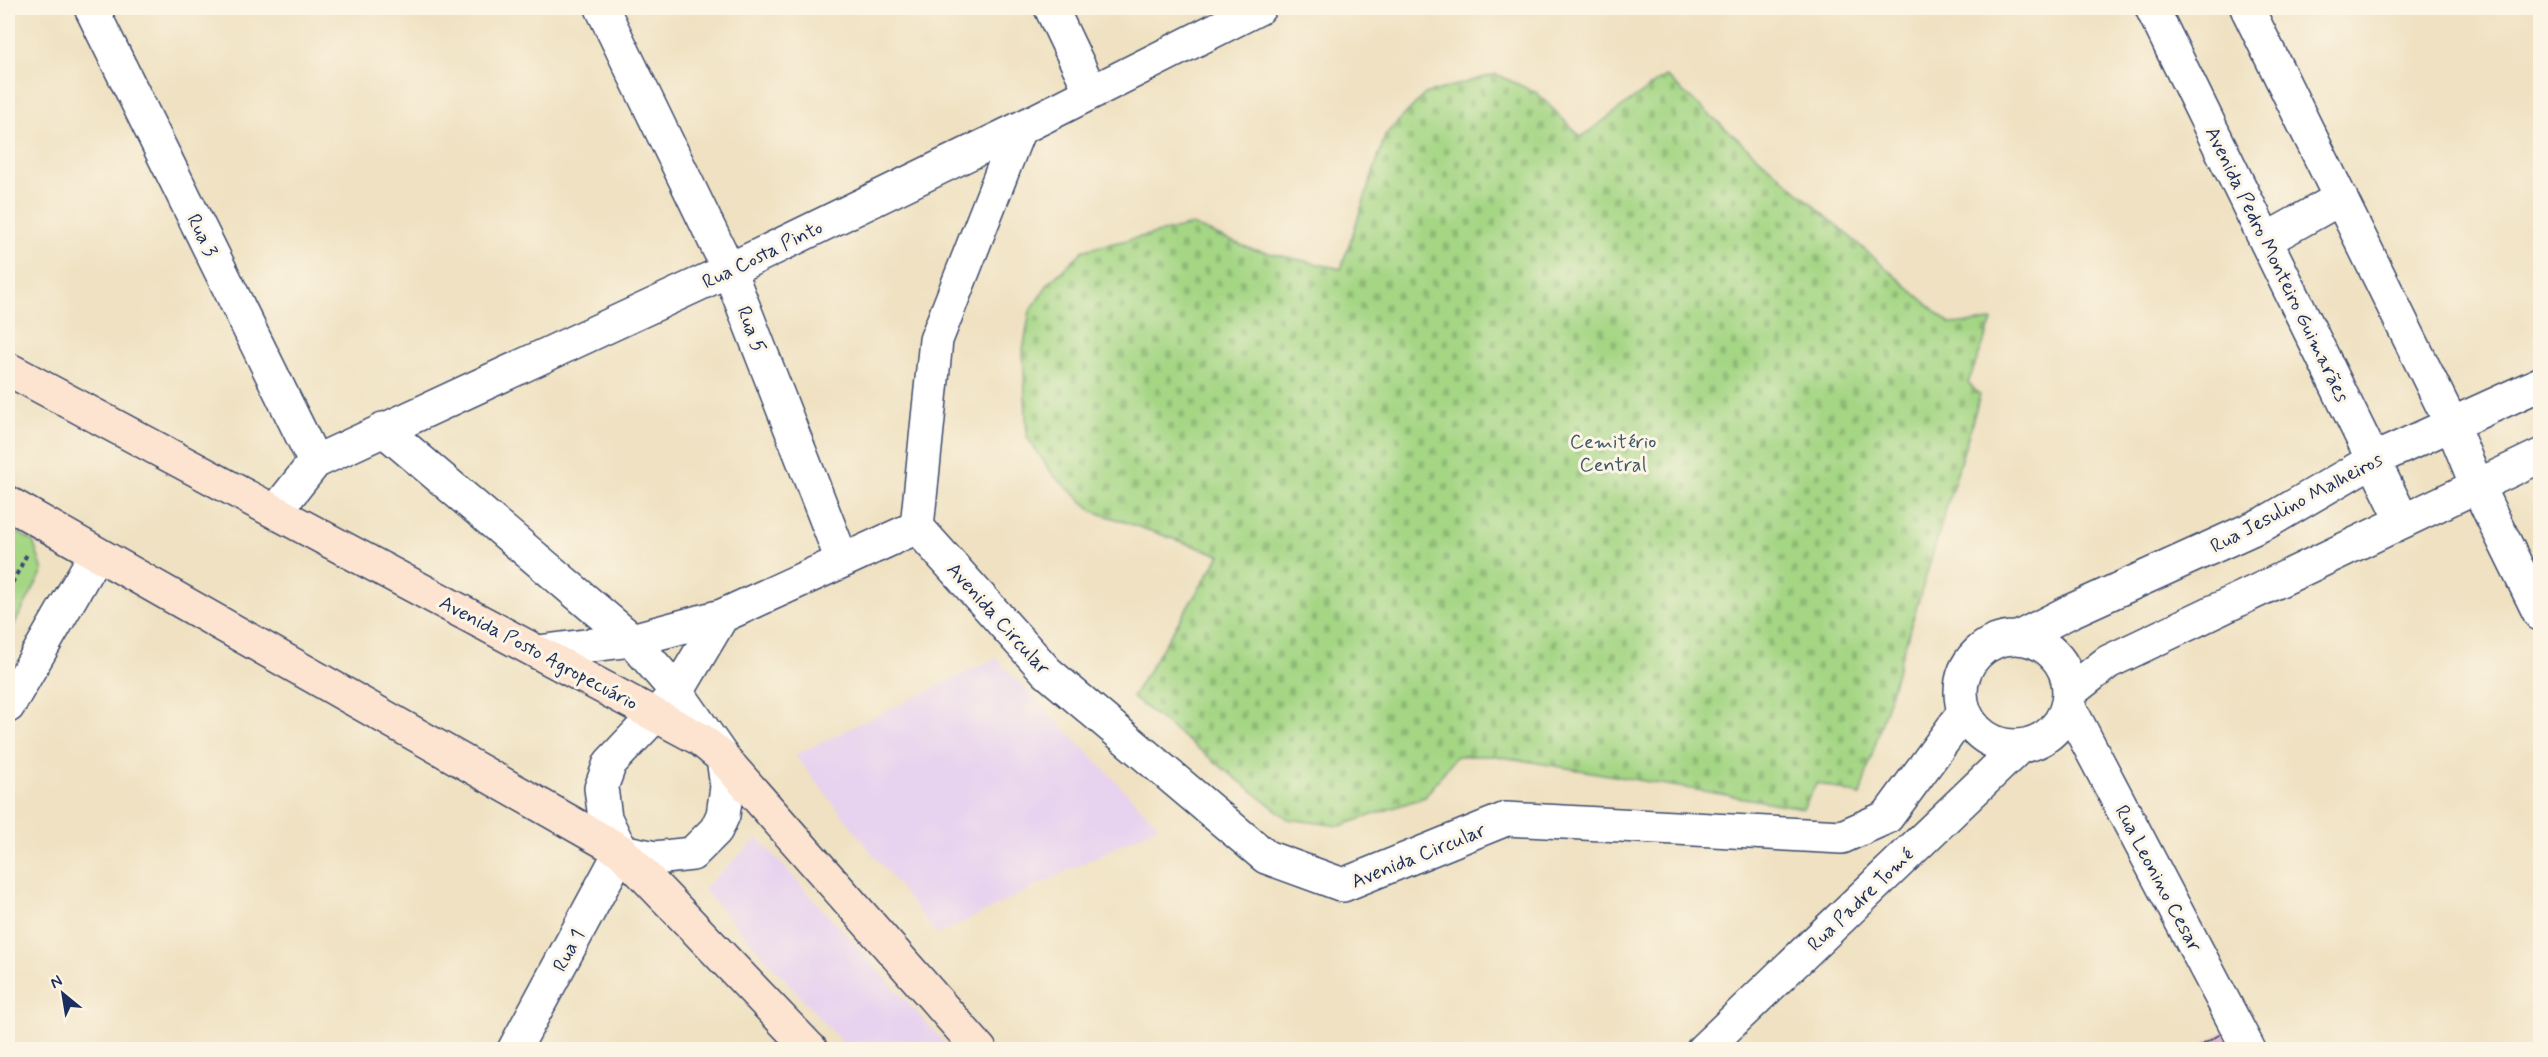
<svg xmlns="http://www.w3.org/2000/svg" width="2548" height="1057" font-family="Mynerve,sans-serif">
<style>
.built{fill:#e7d2ef}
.cemetery{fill:url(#cemetery-stones);stroke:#608271;stroke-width:1.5}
.green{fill:#a4d684;stroke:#608271;stroke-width:1.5}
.building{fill:#da9ab8}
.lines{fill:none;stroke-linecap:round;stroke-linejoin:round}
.minor-casing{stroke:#3b4a6d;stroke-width:36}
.tertiary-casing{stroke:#3b4a6d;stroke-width:36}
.secondary-casing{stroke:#3b4a6d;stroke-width:36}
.path{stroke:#3b4a6d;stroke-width:4;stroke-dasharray:4.5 4.5;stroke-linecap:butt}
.minor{stroke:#fff;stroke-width:33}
.tertiary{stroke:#fff;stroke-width:33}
.secondary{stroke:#fde4d0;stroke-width:33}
.labels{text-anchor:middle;stroke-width:6;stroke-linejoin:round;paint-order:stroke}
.street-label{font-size:20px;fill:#1b2f5e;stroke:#fcf5e5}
.park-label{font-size:20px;fill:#3d5968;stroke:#fcf5e5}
</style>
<defs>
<pattern id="cemetery-stones" width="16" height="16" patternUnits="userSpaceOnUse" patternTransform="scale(1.5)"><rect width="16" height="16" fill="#a4d684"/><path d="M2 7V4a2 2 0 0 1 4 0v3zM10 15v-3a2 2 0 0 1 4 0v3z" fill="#8db874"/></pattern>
</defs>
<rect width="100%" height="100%" fill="#fcf5e5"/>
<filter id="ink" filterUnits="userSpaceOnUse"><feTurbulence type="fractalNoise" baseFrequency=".0167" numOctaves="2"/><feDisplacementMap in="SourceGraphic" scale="12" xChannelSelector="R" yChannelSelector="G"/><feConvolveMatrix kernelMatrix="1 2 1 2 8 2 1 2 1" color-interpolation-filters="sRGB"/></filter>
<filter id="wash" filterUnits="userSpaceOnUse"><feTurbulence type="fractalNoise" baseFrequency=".008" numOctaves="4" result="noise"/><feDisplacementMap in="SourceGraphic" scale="24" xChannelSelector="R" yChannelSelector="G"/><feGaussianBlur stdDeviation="1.35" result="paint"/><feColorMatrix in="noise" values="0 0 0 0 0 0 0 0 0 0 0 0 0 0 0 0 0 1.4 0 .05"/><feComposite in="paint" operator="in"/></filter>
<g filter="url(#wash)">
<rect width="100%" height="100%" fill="#efe1c1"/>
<path class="built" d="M996 658 1159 826 937 935 795 755Z
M758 838 950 1049H848L703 889Z"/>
<path class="cemetery" d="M1496 74 1537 93 1581 137 1665 76 1950 324 1992 321 1968 383 1980 395 1972 423 1860 795 1817 783 1803 808 1496 756H1456L1425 797 1340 826 1288 819 1132 697 1220 555 1093 511 1053 475 1027 437 1023 351 1030 311 1048 284 1084 250 1192 225 1251 249 1341 269 1386 134 1425 94Z"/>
<path class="green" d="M8 527 33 541 43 571 8 636Z"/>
<g id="blocks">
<path class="building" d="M2236 1025 2247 1050H2193Z"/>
</g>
</g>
<g filter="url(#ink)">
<use href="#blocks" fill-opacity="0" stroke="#3b4a6d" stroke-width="1.5"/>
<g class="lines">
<defs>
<path id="minor" d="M91 8 315 462
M602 8 729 270 842 560
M1051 8 1091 92
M1019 129 936 340 917 527 1047 672 1266 857 1343 885 1506 819 1842 837 1887 817 1963 714
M383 429 632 640 677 692 723 758 727 787 723 815 716 830 692 854 655 858 621 851
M2477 486 2540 614
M276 511 315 462 729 270 1019 129 1259 8
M2020 637 2071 611 2267 522 2373 460 2540 384
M1961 692a54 54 0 1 1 108 0a54 54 0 1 1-108 0Z
M538 652 632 640 722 616 917 527
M2070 692 2108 662 2540 456
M8 706 96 554
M2069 707 2249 1050
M621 851 605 818 601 788 610 763 677 692 722 616
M514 1050 621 851"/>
<path id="tertiary" d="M2152 8 2403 521
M2247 8 2452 425 2477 486
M2266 240 2341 198
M1703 1050 2018 748"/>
<path id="secondary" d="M8 369 700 739 723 758 980 1050
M8 503 621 851 811 1050"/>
</defs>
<use href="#minor" class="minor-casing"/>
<use href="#tertiary" class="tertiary-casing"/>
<use href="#secondary" class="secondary-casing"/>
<path class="path" d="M8 591 27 554"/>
<use href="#minor" class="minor"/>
<use href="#tertiary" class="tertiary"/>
<use href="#secondary" class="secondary"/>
</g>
</g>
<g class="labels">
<g class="street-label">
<text transform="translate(203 235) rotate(64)" y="7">Rua 3</text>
<text transform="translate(762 254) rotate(-26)" y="7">Rua Costa Pinto</text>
<text transform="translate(2278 264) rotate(64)" y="7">Avenida Pedro Monteiro Guimarães</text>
<text transform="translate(752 329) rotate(69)" y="7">Rua 5</text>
<text transform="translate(2296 502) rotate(-28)" y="7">Rua Jesulino Malheiros</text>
<text transform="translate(999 618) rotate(48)" y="7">Avenida Circular</text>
<text transform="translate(539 652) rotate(28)" y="7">Avenida Posto Agropecuário</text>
<text transform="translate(1418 855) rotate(-22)" y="7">Avenida Circular</text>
<text transform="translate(2159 878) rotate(62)" y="7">Rua Leonino Cesar</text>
<text transform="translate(1860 899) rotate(-44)" y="7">Rua Padre Tomé</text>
<text transform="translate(568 950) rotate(-62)" y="7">Rua 1</text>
</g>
<g class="park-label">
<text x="1613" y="448">Cemitério<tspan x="1613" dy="23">Central</tspan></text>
</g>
</g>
<rect width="2548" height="1057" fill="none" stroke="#fcf5e5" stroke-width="30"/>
<g transform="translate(63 994) rotate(330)" stroke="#fcf5e5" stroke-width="4.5" paint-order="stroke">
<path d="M0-4.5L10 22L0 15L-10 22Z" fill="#1b2f5e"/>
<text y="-9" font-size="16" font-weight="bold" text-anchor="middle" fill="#1b2f5e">N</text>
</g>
</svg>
